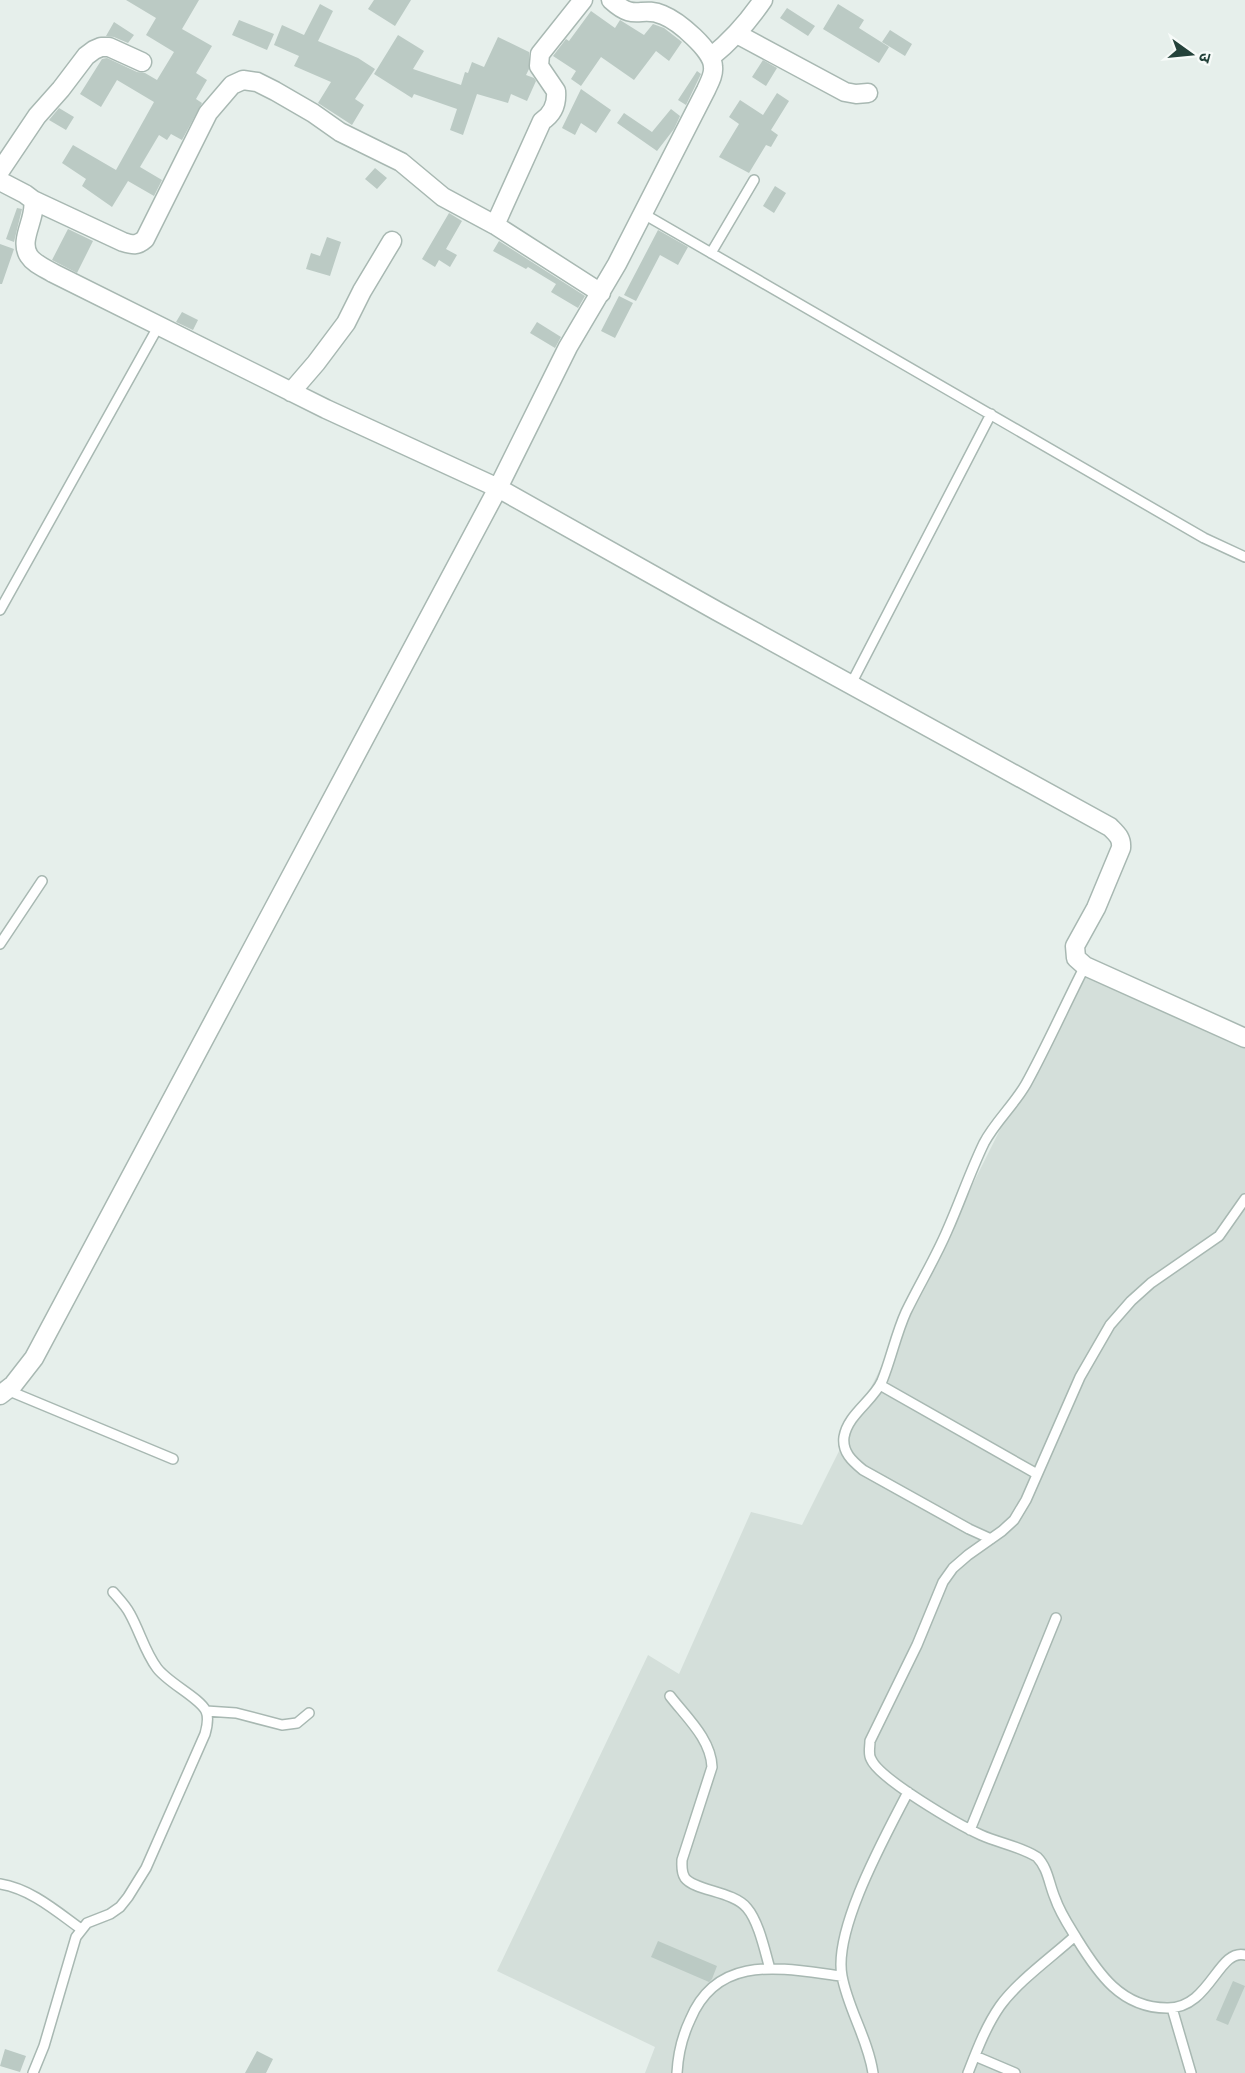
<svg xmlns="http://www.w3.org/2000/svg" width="1245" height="2073" font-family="Barlow,'Noto Sans Devanagari',sans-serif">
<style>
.built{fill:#d4dfda}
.building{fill:#bbcac4}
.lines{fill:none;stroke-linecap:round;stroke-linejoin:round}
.lane-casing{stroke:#a8b8b2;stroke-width:12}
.street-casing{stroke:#a8b8b2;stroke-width:21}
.lane{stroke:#fff;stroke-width:9}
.street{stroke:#fff;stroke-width:18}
</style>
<rect width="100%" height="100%" fill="#e6efeb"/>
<path class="built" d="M1084 962 1245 1036V2073H645L655 2047 497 1971 648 1655 679 1674 751 1512 802 1525Z"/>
<path class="building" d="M126 0H199L182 29 212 46 196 73 207 80 196 99 202 103 182 140 171 134 167 140 159 135 140 167 162 180 154 196 128 181 112 207 82 186 86 179 62 163 73 145 116 170 154 102 117 80 101 107 80 94 102 59 107 58 137 72 145 73 157 80 174 52 146 35 156 18Z
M374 0H411L395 26 368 9Z
M320 4 333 11 318 41 358 58 375 69 355 99 364 105 352 125 318 103 331 82 294 66 299 56 274 45 282 25 304 35Z
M838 4 864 20 859 28 889 47 879 63 823 29Z
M787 8 815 26 808 36 780 18Z
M591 11 615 28 620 20 644 35 653 24 664 28 682 42 669 61 656 51 634 80 601 57 581 86 571 79 576 71 553 56 566 39 569 41Z
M239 20 274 34 267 50 232 35Z
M114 22 134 35 128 43 114 37 106 36Z
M890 30 912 44 905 56 882 42Z
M398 35 424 51 413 69 461 85 465 72 468 73 472 62 484 67 498 37 529 52V69L526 75 534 78 536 81 527 101 511 94 508 103 477 94 463 135 450 130 457 109 414 94 412 98 374 74Z
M763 60 777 68 766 86 752 77Z
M697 71 701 74 686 105 678 100Z
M581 89 611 110 596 133 581 123 575 135 562 128Z
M777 93 789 101 771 130 778 135 771 147 766 145 749 173 719 157 739 124 729 117 740 100 763 115Z
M59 108 74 117 66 130 49 120Z
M671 109 680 116 674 129 657 151 617 123 624 113 652 132Z
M375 168 387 178 377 189 365 179Z
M775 186 786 193 774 213 763 206Z
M17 208 22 209 14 242 6 239Z
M449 213 462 221 446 249 457 255 450 267 439 260 435 267 422 259Z
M68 229 93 241 77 273 52 260Z
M658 230 688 247 678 265 660 255 636 301 624 295Z
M327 237 341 242 330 276 306 269 311 253 320 256Z
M499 241 585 296 578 308 551 292 556 284 528 267 526 269 493 251Z
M0 244 14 249 2 284H0Z
M619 296 633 303 615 338 601 331Z
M182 312 198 320 193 330 176 322Z
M537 322 561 337 555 348 530 333Z
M658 1941 717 1966 712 1979 709 1982 651 1957Z
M1233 1981 1245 1986 1228 2025 1216 2020Z
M5 2049 26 2056 20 2072 0 2066Z
M257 2051 273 2059 266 2073H245Z"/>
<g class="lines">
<defs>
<path id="lane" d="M642 213 1204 538 1245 557
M711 253 754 180
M0 610 158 327
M851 684 991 414
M0 944 42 881
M1245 1199 1219 1236 1151 1283 1131 1301 1110 1325 1080 1377 1026 1500 1014 1520 1002 1531 968 1555 953 1568 943 1582 917 1645 870 1741C870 1747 868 1754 871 1759 879 1779 959 1825 981 1835 999 1843 1019 1846 1037 1857 1048 1868 1049 1884 1055 1898 1060 1913 1069 1926 1077 1939 1098 1973 1121 2008 1167 2008 1210 2009 1218 1948 1245 1955
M880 1385 1037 1474
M7 1390 173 1459
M991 1539 969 1529 863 1470C852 1461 842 1452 844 1437 848 1414 873 1401 882 1381 891 1359 896 1334 906 1312 919 1285 935 1259 947 1231 960 1202 970 1172 984 1143 995 1122 1014 1105 1026 1084 1047 1046 1065 1005 1085 966
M670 1696C686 1717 711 1739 712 1767L682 1860C682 1866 681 1872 685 1878 695 1891 733 1891 747 1908 759 1922 765 1952 770 1969
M206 1711 236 1713 282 1725 297 1723 309 1713
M970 1830 1056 1618
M0 1884C31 1889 56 1911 81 1929
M1172 2008 1191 2073
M975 2056 1015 2073
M33 2073 44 2046 76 1937 87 1923 110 1914 120 1907 128 1897 146 1868 205 1734C207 1727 209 1718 206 1711 200 1698 168 1683 157 1668 145 1652 140 1632 130 1614 126 1606 119 1599 113 1592
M677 2073C678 2054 682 2037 690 2020 718 1952 784 1969 842 1976
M873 2073C868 2039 848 2009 842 1976 833 1929 886 1835 908 1792
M968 2073C977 2050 986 2026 1000 2006 1018 1981 1052 1957 1075 1936"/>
<path id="street" d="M737 34 845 92 856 94 868 93
M711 57C732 40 748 22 763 0
M0 171 37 116 61 89 86 56 94 50 101 47H109L142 62
M0 181 25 194 33 200C37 218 18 240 29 256 34 264 45 268 53 273L326 409 498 488 717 611 1110 827C1117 834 1122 838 1121 848L1096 908 1075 946 1076 958 1085 966 1245 1038
M33 200 123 242C133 245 137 246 145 239L208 113 232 85 243 80 257 82 275 91 313 113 340 132 401 162 443 197 495 225 601 293
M495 225 542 121C553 114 557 103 556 91L539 66 540 54 583 0
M291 392 316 363 346 323 362 291 392 241
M0 1395 13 1385 34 1358 498 488 568 347 617 264 706 90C709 83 714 75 713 67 713 50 678 21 663 15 640 5 636 23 611 0"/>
</defs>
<use href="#lane" class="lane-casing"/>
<use href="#street" class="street-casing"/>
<use href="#lane" class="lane"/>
<use href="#street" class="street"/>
</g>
<g transform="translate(1191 54) rotate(105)" stroke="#f7fbf9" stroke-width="4.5" paint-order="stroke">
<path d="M0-4.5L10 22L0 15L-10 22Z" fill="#24423a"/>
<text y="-9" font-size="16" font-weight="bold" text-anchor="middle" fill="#24423a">उ</text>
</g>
</svg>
